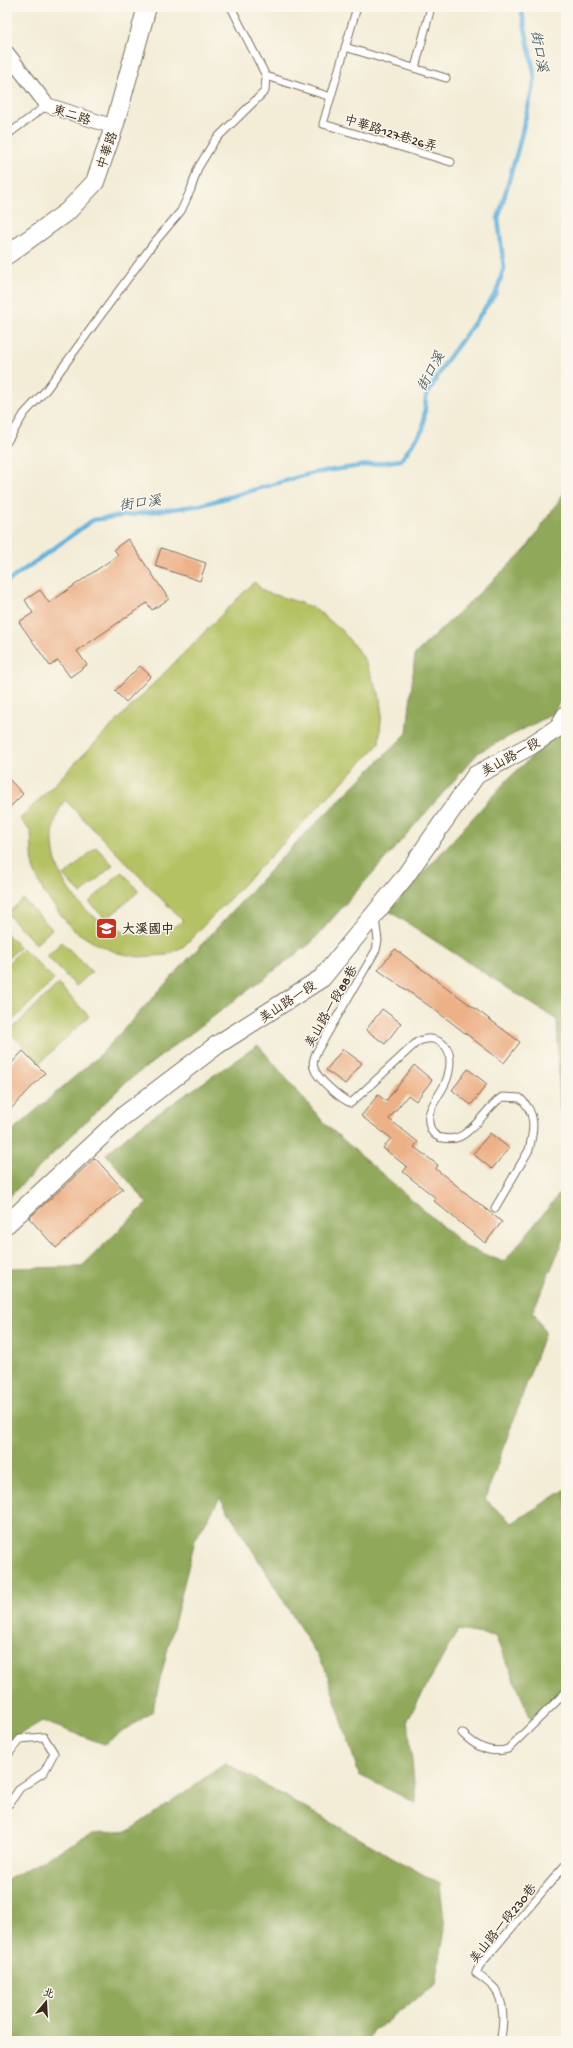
<svg xmlns="http://www.w3.org/2000/svg" width="573" height="2048" font-family="'Gochi Hand','LXGW WenKai TC',sans-serif">
<style>
.green{fill:#b5c264;stroke:#787641;fill-rule:evenodd}
.forest{fill:#90a85a;stroke:#66693c}
.lines{fill:none;stroke-linecap:round;stroke-linejoin:round}
.stream{stroke:#64b2de;stroke-width:4.5}
.building{fill:#edb187}
.service-casing{stroke:#7b6e5f;stroke-width:9}
.minor-casing{stroke:#7b6e5f;stroke-width:16}
.tertiary-casing{stroke:#7b6e5f;stroke-width:20}
.service{stroke:#fff;stroke-width:7}
.minor{stroke:#fff;stroke-width:14}
.tertiary{stroke:#fff;stroke-width:18}
.labels{text-anchor:middle;stroke-width:3;stroke-linejoin:round;paint-order:stroke}
.street-label{font-size:13px;fill:#3b2a1e;stroke:#fbf7ec}
.poi-label{font-size:13px;font-weight:bold;fill:#3b2a1e;stroke:#fbf7ec;text-anchor:start}
.water-label{font-size:14px;font-style:italic;fill:#495a61;stroke:#fbf7ec}
</style>
<rect width="100%" height="100%" fill="#fbf7ec"/>
<filter id="ink" filterUnits="userSpaceOnUse"><feTurbulence type="fractalNoise" baseFrequency=".025" numOctaves="2"/><feDisplacementMap in="SourceGraphic" scale="8" xChannelSelector="R" yChannelSelector="G"/><feConvolveMatrix kernelMatrix="1 2 1 2 8 2 1 2 1" color-interpolation-filters="sRGB"/></filter>
<filter id="wash" filterUnits="userSpaceOnUse"><feTurbulence type="fractalNoise" baseFrequency=".012" numOctaves="4" result="noise"/><feDisplacementMap in="SourceGraphic" scale="16" xChannelSelector="R" yChannelSelector="G"/><feGaussianBlur stdDeviation="0.9" result="paint"/><feColorMatrix in="noise" values="0 0 0 0 0 0 0 0 0 0 0 0 0 0 0 0 0 1.4 0 .05"/><feComposite in="paint" operator="in"/></filter>
<g filter="url(#wash)">
<rect width="100%" height="100%" fill="#f3edd7"/>
<path class="green" d="M254 582 265 592 298 602 316 609 342 631 363 657 379 694 382 707 379 744 184 946 167 955 139 957 118 953 94 943 72 929 44 893 33 868 31 832 20 819ZM65 800 183 921C172 928 162 934 149 935 85 938 27 855 65 800Z
M96 847 113 865 81 894 64 876Z
M122 872 139 891 106 920 89 902Z
M23 899 52 929 36 944 7 914Z
M7 934 20 947 7 959Z
M62 942 92 972 76 986 47 956Z
M23 948 54 980 7 1026V964Z
M58 984 89 1016 40 1063 9 1032Z"/>
<path class="forest" d="M566 490V689L553 714 479 752 311 943 125 1083 7 1199V1135L101 1054 285 854 407 733 415 654 526 549Z
M566 724V1114L560 1108 557 1020 389 911 506 781Z
M258 1045 325 1124 466 1247 504 1262 566 1186V1234L533 1311 545 1332 485 1499 512 1523 566 1489V1685L532 1721 495 1636 458 1630 408 1719 416 1803 359 1775 325 1668 220 1498 195 1540 152 1712 104 1744 42 1721 7 1742V1268L81 1267 147 1203 106 1154 134 1130Z
M226 1763 440 1884 445 1928 436 1984 373 2032 369 2041H7V1880L92 1833 130 1830Z"/>
<g class="lines">
<path class="stream" d="M7 582 93 520 201 505 313 473 401 460 423 429 426 397 445 363 496 293 504 268 498 219 519 145 535 78 521 7"/>
</g>
<g id="blocks">
<path class="building" d="M128 539 169 599 152 610 147 603 77 651 87 665 70 677 58 660 50 666 19 622 33 613 25 600 40 590 49 603 118 555 114 549Z
M161 548 206 563 200 581 155 566Z
M140 666 151 676 126 702 115 691Z
M7 777 23 794 7 810Z
M395 949 520 1042 504 1063 435 1010 378 970Z
M382 1009 401 1023 385 1044 366 1030Z
M343 1049 362 1063 345 1084 326 1070Z
M23 1051 45 1073 7 1113V1068Z
M414 1065 432 1080 416 1101 408 1095 389 1119 418 1142 414 1147 438 1165 436 1169 502 1222 485 1243 434 1201 436 1198 403 1172 407 1167 383 1148 391 1138 361 1116 378 1095 386 1101Z
M468 1069 487 1084 471 1105 452 1090Z
M490 1133 509 1148 492 1169 473 1154Z
M95 1158 123 1189 56 1248 29 1218Z"/>
</g>
</g>
<g filter="url(#ink)">
<use href="#blocks" fill-opacity="0" stroke="#7b6e5f" stroke-width="1"/>
<g class="lines">
<defs>
<path id="service" d="M231 7 266 76 331 97
M357 7 323 124 451 162
M345 47 446 78
M415 68 431 7
M7 135 47 105
M7 442 24 414 46 390 153 244 181 211 191 189 198 168 215 140 265 91 266 76
M375 919 378 940 376 950 316 1053C314 1058 312 1063 314 1068 317 1079 341 1099 351 1103L417 1042C427 1038 434 1037 443 1044 449 1048 450 1055 450 1062 449 1089 434 1095 429 1115 428 1121 429 1125 431 1130 433 1134 438 1138 443 1138 453 1140 461 1138 468 1131 481 1121 488 1107 502 1097L520 1098C537 1113 534 1130 529 1150L495 1208
M462 1733C475 1746 490 1755 508 1749L566 1692
M7 1756 20 1739 44 1737 54 1753 44 1772 20 1788 9 1804
M500 2041C504 2026 505 2002 495 1989 490 1983 482 1978 476 1973L480 1965 566 1864"/>
<path id="minor" d="M7 53 47 105 114 127"/>
<path id="tertiary" d="M7 255 68 211 95 182 114 127 147 7
M7 1224 122 1117 217 1045 322 978 404 878 476 775 530 746 559 727 566 715"/>
</defs>
<use href="#service" class="service-casing"/>
<use href="#minor" class="minor-casing"/>
<use href="#tertiary" class="tertiary-casing"/>
<use href="#service" class="service"/>
<use href="#minor" class="minor"/>
<use href="#tertiary" class="tertiary"/>
</g>
</g>
<defs>
<symbol id="school-square" viewBox="-11 -11 22 22"><rect x="-9" y="-9" width="18" height="18" rx="4" fill="#c8321e" stroke="#fbf7ec"/><path d="M0-5L7-2L0 1L-7-2ZM-4 1L0 2.5L4 1V4Q0 6-4 4Z" fill="#fff"/></symbol>
</defs>
<g fill-rule="evenodd">
<use href="#school-square" x="94" y="916" width="25" height="25"/>
</g>
<g class="labels">
<g class="street-label">
<text transform="translate(72 114) rotate(18)" y="5">東二路</text>
<text transform="translate(391 132) rotate(17)" y="5">中華路127巷26弄</text>
<text transform="translate(106 150) rotate(-71)" y="5">中華路</text>
<text transform="translate(510 756) rotate(-29)" y="5">美山路一段</text>
<text transform="translate(287 1001) rotate(-33)" y="5">美山路一段</text>
<text transform="translate(330 1006) rotate(-60)" y="5">美山路一段88巷</text>
<text transform="translate(502 1923) rotate(-51)" y="5">美山路一段230巷</text>
</g>
<g class="poi-label">
<text x="122" y="933">大溪國中</text>
</g>
<g class="water-label">
<text transform="translate(540 51) rotate(80)" y="5">街口溪</text>
<text transform="translate(430 371) rotate(-62)" y="5">街口溪</text>
<text transform="translate(140 502) rotate(-8)" y="5">街口溪</text>
</g>
</g>
<rect width="573" height="2048" fill="none" stroke="#fbf7ec" stroke-width="24"/>
<g transform="translate(46 2002) rotate(18)" stroke="#fbf7ec" stroke-width="3" paint-order="stroke">
<path d="M0-3L7 15L0 10L-7 15Z" fill="#3b2a1e"/>
<text y="-6" font-size="11" font-weight="bold" text-anchor="middle" fill="#3b2a1e">北</text>
</g>
</svg>
